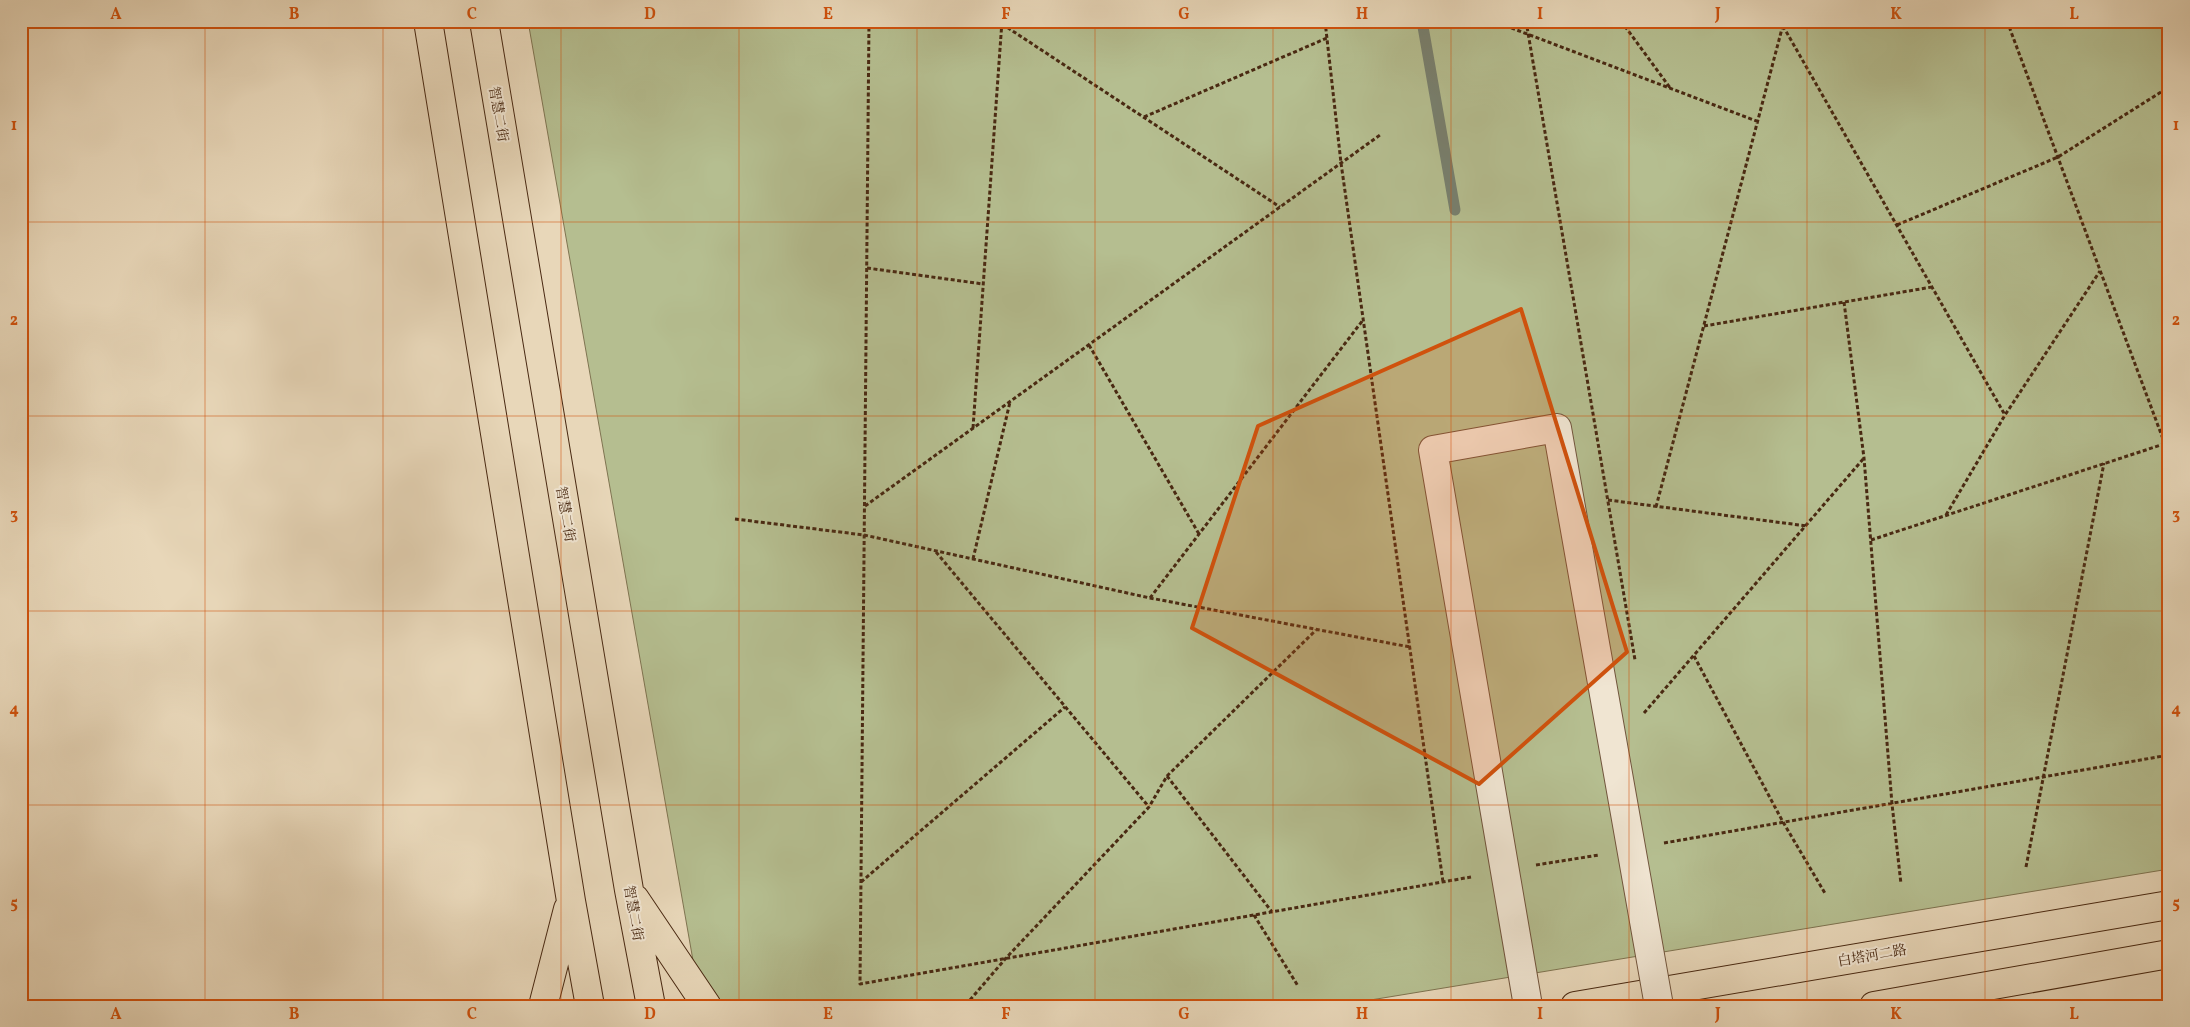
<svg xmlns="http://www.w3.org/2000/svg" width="2190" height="1027" font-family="Vollkorn,'Noto Serif SC',serif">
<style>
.green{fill:#b5be90;stroke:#7f7451}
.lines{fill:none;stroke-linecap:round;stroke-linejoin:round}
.stream{stroke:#78806f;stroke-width:11}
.major-casing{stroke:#492912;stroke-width:30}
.path{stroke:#492912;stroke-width:3;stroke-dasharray:4 2.5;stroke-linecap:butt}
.major{stroke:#e8d7b9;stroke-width:28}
.minor-bridge-casing{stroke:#71543c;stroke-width:30;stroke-linecap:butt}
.minor-bridge{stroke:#f0e5d2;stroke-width:28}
.marked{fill:#d0520d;fill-opacity:0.2;stroke:#d0520d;stroke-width:4;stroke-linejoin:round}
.grid{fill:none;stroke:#d0520d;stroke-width:1;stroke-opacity:0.55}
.labels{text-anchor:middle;stroke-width:4;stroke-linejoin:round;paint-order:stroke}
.street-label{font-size:14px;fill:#492912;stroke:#f0e5d2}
.neatline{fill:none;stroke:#d0520d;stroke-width:2}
.grid-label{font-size:16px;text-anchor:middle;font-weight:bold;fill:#d0520d}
</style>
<rect width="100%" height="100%" fill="#e8d7b9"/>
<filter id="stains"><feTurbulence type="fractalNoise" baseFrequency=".004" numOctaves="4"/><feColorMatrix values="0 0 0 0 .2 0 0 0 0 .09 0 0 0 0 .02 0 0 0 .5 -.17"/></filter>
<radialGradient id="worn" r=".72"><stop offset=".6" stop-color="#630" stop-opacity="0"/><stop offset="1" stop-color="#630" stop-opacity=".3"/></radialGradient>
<path class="green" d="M528 21H2169V869L1334 1006H701Z"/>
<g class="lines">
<path class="stream" d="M1422 21 1455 210"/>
<defs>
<path id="major" d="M428 21 571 901 590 1006
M484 21 629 890 651 1006
M635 899 707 1006
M543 1006 568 909
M1575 1006 2169 905
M1874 1006 2169 954"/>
</defs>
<use href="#major" class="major-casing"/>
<path class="path" d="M869 21 860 984 1471 877
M1325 21 1341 163 1443 882
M1493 21 1759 122
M1526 21 1635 660
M1621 21 1671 89
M2007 21 2169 455
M1002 24 1280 207
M1783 26 2005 415
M1144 117 1327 38
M1897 225 2058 157 2169 87
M867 268 983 284
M1844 302 1864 458 1892 804 1901 884
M1704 326 1932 287
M1089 345 1199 534
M973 428 1002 21
M1608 500 1807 526
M865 506 1380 135
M1656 507 1784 21
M1946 515 2005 415 2100 271
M735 519 864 535 1150 598 1410 647
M1871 540 2164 444
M936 552 1149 807
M973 559 1010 402
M1150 598 1363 320
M1694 656 1783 822 1826 895
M1644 713 1864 458
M1167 776 1272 912
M1664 843 2169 755
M1536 865 1599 855
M2026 867 2104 463
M861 882 1065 707
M1254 915 1298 986
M970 1000 1006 958 1149 807 1167 776 1316 630"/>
<use href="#major" class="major"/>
<defs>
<path id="minor-bridge" d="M1528 1006 1433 450 1557 428 1659 1006"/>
</defs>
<use href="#minor-bridge" class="minor-bridge-casing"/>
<use href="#minor-bridge" class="minor-bridge"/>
</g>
<path class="marked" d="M1521 309 1627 652 1479 784 1192 628 1258 426Z"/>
<path class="grid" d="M205 21V1006M383 21V1006M561 21V1006M739 21V1006M917 21V1006M1095 21V1006M1273 21V1006M1451 21V1006M1629 21V1006M1807 21V1006M1985 21V1006M21 222H2169M21 416H2169M21 611H2169M21 805H2169"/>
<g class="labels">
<g class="street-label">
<text transform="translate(499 114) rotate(80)" y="5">智慧二街</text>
<text transform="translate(566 514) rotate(80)" y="5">智慧二街</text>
<text transform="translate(634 913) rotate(80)" y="5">智慧二街</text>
<text transform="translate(1872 955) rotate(-10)" y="5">白塔河二路</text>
</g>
</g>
<rect width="2190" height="1027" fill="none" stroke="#e8d7b9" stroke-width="55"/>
<rect x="28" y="28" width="2134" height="972" class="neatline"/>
<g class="grid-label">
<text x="116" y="19">A</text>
<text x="294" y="19">B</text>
<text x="472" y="19">C</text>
<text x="650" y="19">D</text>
<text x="828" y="19">E</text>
<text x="1006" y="19">F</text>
<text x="1184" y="19">G</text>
<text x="1362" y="19">H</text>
<text x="1540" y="19">I</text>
<text x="1718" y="19">J</text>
<text x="1896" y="19">K</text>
<text x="2074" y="19">L</text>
<text x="14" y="130">1</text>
<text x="2176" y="130">1</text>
<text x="14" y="325">2</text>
<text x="2176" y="325">2</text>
<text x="14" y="519">3</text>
<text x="2176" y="519">3</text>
<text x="14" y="714">4</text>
<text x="2176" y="714">4</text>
<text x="14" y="908">5</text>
<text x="2176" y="908">5</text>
<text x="116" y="1019">A</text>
<text x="294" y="1019">B</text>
<text x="472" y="1019">C</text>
<text x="650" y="1019">D</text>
<text x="828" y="1019">E</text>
<text x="1006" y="1019">F</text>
<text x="1184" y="1019">G</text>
<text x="1362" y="1019">H</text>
<text x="1540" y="1019">I</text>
<text x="1718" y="1019">J</text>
<text x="1896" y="1019">K</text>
<text x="2074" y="1019">L</text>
</g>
<rect width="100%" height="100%" filter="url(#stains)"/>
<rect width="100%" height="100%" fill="url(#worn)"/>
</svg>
